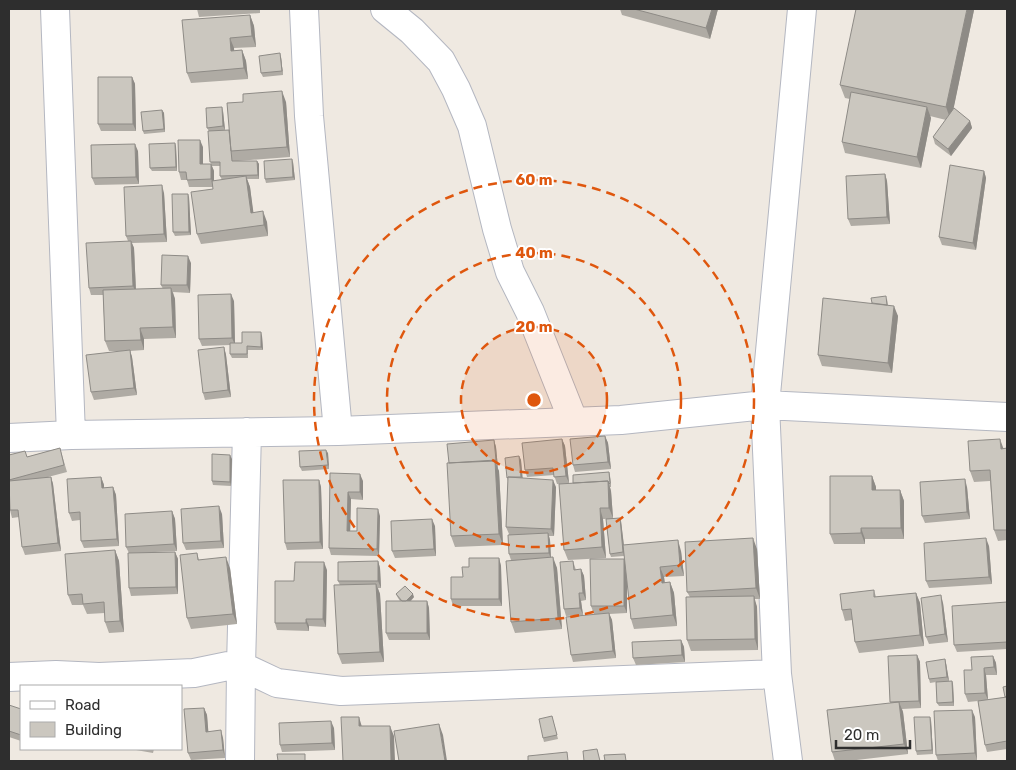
<svg xmlns="http://www.w3.org/2000/svg" width="1016" height="770" font-family="Rubik,sans-serif">
<style>
.lines{fill:none;stroke-linecap:round;stroke-linejoin:round}
.minor-casing{stroke:#b4b7c1;stroke-width:30}
.minor{stroke:#fff;stroke-width:28}
.wall{fill:#afaba4;fill-rule:evenodd}
.shaded-wall{fill:#8e8b86}
.building{fill:#cbc7bf;stroke:#8e8b86}
.ring{fill:none;stroke:#df570e;stroke-width:2.5;stroke-dasharray:9 6}
.centre{fill:#df570e;stroke:#fff;stroke-width:2.5}
.ring-label{font-size:15px;text-anchor:middle;font-weight:bold;fill:#df570e;stroke:#fff;stroke-width:4;stroke-linejoin:round;paint-order:stroke}
</style>
<rect width="100%" height="100%" fill="#efe9e1"/>
<g class="lines">
<defs>
<path id="minor" d="M55 9 71 435
M304 9 309 116 338 431
M385 9 412 31 441 61 456 89 472 126 497 229 510 272 530 312 573 420
M247 432 241 666 277 683 341 691 777 674
M9 438 71 435 338 431 621 420 765 405 1007 417
M9 677 56 675 99 677 194 673 228 666H241L240 761
M788 761 777 674 765 405 802 9"/>
</defs>
<use href="#minor" class="minor-casing"/>
<use href="#minor" class="minor"/>
</g>
<path class="wall" d="M197 9H260V13L199 17Z
M620 9H718L710 39 622 15Z
M974 10 953 110 970 121 972 128 951 156 935 144 933 137 946 120 930 116 931 118 921 168 845 153 842 142 850 99 845 98 840 85Z
M250 15 254 26 256 47 234 48V51L242 50 246 61 248 79 191 83 187 73Z
M281 57 283 75 263 77 261 73Z
M132 77 135 84 136 131H101L98 124Z
M286 102 290 157 238 161H257L259 164V179H247L250 187 253 213 267 222 268 236 201 244 197 234 213 189V187H189L187 180H181L179 172 203 147V164H211L209 131 207 128 223 111 225 130H229ZM212 166H220V176L222 180 214 181V171Z
M162 110 164 113 165 132 144 134 143 131Z
M176 146 177 171H152L150 168Z
M138 151 139 184 95 185 92 178Z
M293 162 295 180 266 183 265 179Z
M984 171 986 178 976 250 942 245 939 237Z
M885 174 887 181 890 224 851 226 848 219Z
M164 193 167 242 132 243 134 248 136 289H163L161 285 191 263 190 293 173 292 175 299 176 338 144 339V350L130 351 132 357 137 395 94 400 91 392 122 351H109L105 341 103 295H91L89 288 128 241 126 236Z
M189 197 191 235 175 236 173 232Z
M887 299 888 305 898 316 892 373 822 366 818 355Z
M234 301 235 343H242L262 336 263 350H248V358H232L230 354V345L202 346 199 339Z
M224 347 226 355 231 397 205 400 203 393Z
M605 436 608 443 611 469 575 472 573 465Z
M562 439 565 446 569 483H573L609 472 610 476 611 487H610L611 491 613 518 621 521 624 545 681 551 684 576 664 577 665 583 670 582 674 593 677 626 634 629 631 619 627 580V613L609 614 612 620 616 658 573 662 571 655 604 614H594L591 606 624 559 625 561 624 556 611 557 610 554 606 519H603L606 558 568 560 564 550 559 484H557L554 475 527 477 525 470Z
M494 440 496 447 498 468H497L499 471 503 545 455 547 451 536 449 463Z
M60 448 67 472 48 477H51L53 484 61 551 25 555 22 547 19 517 12 518 10 510 9 503V455L27 457Z
M1007 448V540L998 541 994 530 990 481 974 482 970 471 1003 449Z
M328 453 329 469 302 471 300 467Z
M519 456 521 460 522 478 556 487 554 536H549L550 540 551 557 557 568 562 629 515 633 511 622V560L509 554V534L506 527 508 481 507 478Z
M232 459 231 486 213 485 212 481Z
M330 473 363 481V500L351 499 350 531H357L380 516 379 556 331 555 329 548Z
M872 476 876 487V490H900L904 501V539H865V544H834L830 534Z
M101 477 104 485V488L113 487 116 495 119 546 84 548 81 541 80 520 72 521 69 513Z
M319 480 321 487 323 549 287 550 285 543Z
M967 487 970 519 925 523 922 516Z
M172 511 175 519 177 551 155 552H175L178 559V594L131 596 129 588V553L126 547Z
M222 514 224 548 186 550 183 543Z
M435 526 436 556 395 558 392 551Z
M989 546 992 584 929 588 926 581Z
M757 549 760 599H754L757 607 758 650 691 651 687 640 690 597 687 592Z
M115 550 119 561 124 632 109 633 105 622V613L87 614 83 605H72L68 595Z
M197 553 199 560 230 568 237 624 191 629 187 618Z
M499 558 501 566 502 606H453L451 599 463 577 469 567Z
M378 561 380 568 381 588H378L380 594 384 662 342 664 338 654 340 585 338 581Z
M573 561 576 570 581 569 584 576 586 600 581 601 583 615 566 616 564 609Z
M327 570 326 627 309 626V631L277 630 275 623 294 581Z
M874 590 876 597 916 593 920 603 924 646 859 653 855 642 852 620 845 621 842 610Z
M396 594 414 597 411 601H427L429 608 430 640H389L386 633 400 601 398 598Z
M1007 602V649L957 652 954 645Z
M943 603 948 642 929 644 926 637Z
M681 640 684 647 685 662 636 665 633 658Z
M917 655 920 662 921 708 902 709 903 712 908 754 848 761H835L832 752 890 703Z
M993 656 996 663 997 675H986L988 700 1005 697 1007 686V749L987 752 985 745 978 701 968 702 965 694 972 670Z
M945 659 946 663 949 681H952L953 684 954 706H939L937 703 936 682 930 683 929 679Z
M9 706 21 709V741L9 737Z
M204 708 207 715 208 731 223 738 225 758 191 760 188 753Z
M552 716 558 739 544 742 543 738Z
M975 717 977 760 938 761 936 755Z
M931 720 933 754 917 755 916 751Z
M334 728 335 750 282 752 280 745Z
M135 749H154L153 753 136 750Z"/>
<path class="shaded-wall" d="M712 9H718L710 39 706 28Z
M967 9H974V10L951 121 946 107Z
M250 15 254 26 256 47 252 36Z
M230 38 234 48 235 62 231 51Z
M242 50 246 61 248 79 244 68Z
M280 53 281 57 283 75 282 71Z
M132 77 135 84 136 131 133 124Z
M282 91 286 102 290 157 287 147Z
M222 107 223 111 225 130 223 126Z
M927 107 931 118 921 168 917 157Z
M162 110 164 113 165 132 164 129Z
M970 121 972 128 951 156 948 149Z
M200 140 203 147V171L200 164Z
M175 143 176 146 177 171 176 167Z
M135 144 138 151 139 184 136 177Z
M292 159 293 162 295 180 293 177Z
M257 161 259 164V179L258 175Z
M211 164 214 171V187L211 179Z
M984 171 986 178 976 250 973 243Z
M885 174 887 181 890 224 887 217Z
M246 176 250 187 255 224 251 213Z
M162 185 164 193 167 242 164 234Z
M188 194 189 197 191 235 189 232Z
M263 211 267 222 268 236 264 225Z
M131 241 134 248 136 293 133 286Z
M188 256 191 263 190 293 187 285Z
M171 288 175 299 176 338 173 327Z
M231 294 234 301 235 345 232 338Z
M894 306 898 316 892 373 888 363Z
M140 328 144 339V350L141 340Z
M261 332 262 336 263 350 261 347Z
M224 347 226 355 231 397 228 390Z
M130 350 132 357 137 395 134 388Z
M605 436 608 443 611 469 608 462Z
M562 439 565 446 569 483 566 476Z
M1000 439 1004 450 1001 449Z
M494 440 496 447 498 468 496 460Z
M326 450 328 453 329 469 328 465Z
M230 455 232 459 231 486 230 482Z
M519 456 521 460 523 481 521 477Z
M495 461 499 471 503 545 499 534Z
M609 472 610 476 611 487 610 483Z
M360 474 363 481V500L360 492Z
M872 476 876 487V501L872 490Z
M51 477 53 484 61 551 58 543Z
M101 477 104 485V495L102 488Z
M965 479 967 487 970 519 967 512Z
M319 480 321 487 323 549 320 542Z
M553 480 556 487 554 536 551 529Z
M608 481 611 491 613 518 609 508Z
M113 487 116 495 119 546 117 539Z
M900 490 904 501V539L901 528Z
M348 492 351 499 350 538 347 531Z
M219 506 222 514 224 548 221 541Z
M600 508 603 519 606 558 602 547Z
M378 509 380 516 379 556 377 549Z
M172 511 175 519 177 551 174 544Z
M620 518 621 521 625 556 623 552Z
M432 519 435 526 436 556 434 549Z
M861 528 865 539V544L861 533Z
M548 533 550 540 551 560 549 553Z
M753 538 757 549 760 599 756 588Z
M986 538 989 546 992 584 989 577Z
M678 540 681 551 684 576 680 565Z
M115 550 119 561 124 632 120 621Z
M175 552 178 559V594L176 587Z
M226 557 230 568 237 624 233 614Z
M553 557 557 568 562 629 558 618Z
M499 558 501 566 502 606 499 599Z
M624 559 627 566V613L624 606Z
M378 561 380 568 381 588 378 581Z
M324 562 327 570 326 627 323 619Z
M660 567 664 577 666 594 662 583Z
M581 569 584 576 586 600 583 593Z
M670 582 674 593 677 626 673 615Z
M376 584 380 594 384 662 380 652Z
M579 593 581 601 583 615 580 608Z
M916 593 920 603 924 646 920 635Z
M413 594 414 597 405 606 404 603Z
M941 595 943 603 948 642 945 634Z
M754 596 757 607 758 650 755 639Z
M427 601 429 608 430 640 427 633Z
M609 613 612 620 616 658 613 651Z
M306 619 309 626V631L306 623Z
M681 640 684 647 685 662 682 655Z
M917 655 920 662 921 708 919 701Z
M993 656 996 663 997 675 994 667Z
M945 659 946 663 949 681 947 677Z
M984 668 986 675 988 700 985 693Z
M952 681 953 684 954 706 953 702Z
M899 702 903 712 908 754 904 744Z
M204 708 207 715 209 739 206 732Z
M972 710 975 717 977 760 975 753Z
M359 717 362 727 359 726Z
M930 717 931 720 933 754 932 750Z
M331 721 334 728 335 750 332 743Z
M439 724 443 735 447 761H445Z
M390 726 394 736 395 761H391Z
M221 730 223 738 225 758 223 750Z"/>
<path class="building" d="M634 9H712L706 28Z
M856 9H967L946 107 840 85Z
M250 15 252 36 230 38 231 51 242 50 244 68 187 73 182 20Z
M280 53 282 71 261 73 259 56Z
M98 77H132L133 124H98Z
M282 91 287 147 231 151 227 103 243 102V94Z
M851 92 927 107 917 157 842 142Z
M222 107 223 126 207 128 206 108Z
M954 108 970 121 948 149 933 137Z
M162 110 164 129 143 131 141 112Z
M229 130 232 161H257L258 175 220 176V162H210L208 131Z
M178 140H200V164H211V179L187 180 186 172H179Z
M175 143 176 167 150 168 149 144Z
M135 144 136 177 92 178 91 145Z
M292 159 293 177 265 179 264 161Z
M950 165 984 171 973 243 939 237Z
M885 174 887 217 848 219 846 176Z
M246 176 251 213 263 211 264 225 197 234 191 192 213 189 212 181Z
M162 185 164 234 126 236 124 187Z
M172 194H188L189 232H173Z
M131 241 133 286 89 288 86 243Z
M162 255 188 256 187 285H161Z
M171 288 173 327 140 328 141 340 105 341 103 290Z
M231 294 232 338 199 339 198 295Z
M886 296 887 305 872 303 871 298Z
M823 298 894 306 888 363 818 355Z
M242 332H261V347L247 346V354H230V343H242Z
M224 347 228 390 203 393 198 350Z
M130 350 134 388 91 392 86 355Z
M605 436 608 462 573 465 570 439Z
M562 439 566 476 554 477 553 468 525 470 522 443Z
M1000 439 1001 449 1007 448V530H994L990 470 970 471 968 441Z
M494 440 496 460 449 463 447 444Z
M60 448 64 465 9 480V455L25 451 27 457Z
M326 450 328 465 300 467 299 451Z
M212 454 230 455V482L212 481Z
M519 456 521 477H508L507 478 505 458Z
M495 461 499 534 451 536 447 463Z
M609 472 610 483 609 484 608 481 573 483V475Z
M330 473 360 474V492H348L347 531H357V508L378 509 377 549 329 548Z
M830 476H872V490H900L901 528H861V533L830 534Z
M51 477 58 543 22 547 18 510H10L9 481Z
M101 477 102 488 113 487 117 539 81 541 80 512 69 513 67 479Z
M508 477 553 480 551 529 506 527Z
M965 479 967 512 922 516 920 482Z
M283 480H319L320 542 285 543Z
M608 481 609 508H600L602 547 564 550 559 484Z
M219 506 221 541 183 543 181 509Z
M172 511 174 544 126 547 125 514Z
M620 518 623 552 610 554 606 519Z
M432 519 434 549 392 551 391 521Z
M548 533 549 553 509 554 508 535Z
M753 538 756 588 687 592 685 542Z
M986 538 989 577 926 581 924 543Z
M678 540 680 565 660 567 662 583 670 582 673 615 631 619 623 545Z
M115 550 120 621 105 622 104 602 83 604 82 594 68 595 65 554Z
M175 552 176 587 129 588 128 553Z
M197 553 198 560 226 557 233 614 187 618 180 555Z
M553 557 558 618 511 622 506 561Z
M469 558H499V599H451V577H463L462 567H469Z
M590 559H624V606H591Z
M378 561V581H338V562Z
M573 561 574 570 581 569 583 593H579L580 608 564 609 560 562Z
M295 562H324L323 619H306V623H275V581H294Z
M376 584 380 652 338 654 334 585Z
M405 586 413 594 406 601H402L396 594Z
M874 590V597L916 593 920 635 855 642 851 609 842 610 840 594Z
M941 595 945 634 926 637 921 598Z
M754 596 755 639 687 640 686 597Z
M386 601H427V633H386Z
M1007 602V642L954 645 952 606Z
M609 613 613 651 571 655 566 617Z
M681 640 682 655 633 658 632 642Z
M917 655 919 701 890 702 888 656Z
M993 656 994 667 984 668 985 693 965 694 964 670H972L971 657Z
M945 659 947 677 929 679 926 662Z
M952 681 953 702 937 703 936 682Z
M1007 686V696L1005 697 1003 687Z
M1007 697V741L985 745 978 701Z
M899 702 904 744 832 752 827 710Z
M9 705 21 709V735L9 731Z
M204 708 206 732 221 730 223 750 188 753 184 709Z
M972 710 975 753 936 755 934 711Z
M552 716 557 735 543 738 539 719Z
M341 717H359V726H390L391 761H343Z
M914 717H930L932 750 916 751Z
M331 721 332 743 280 745 279 723Z
M439 724 445 761H399L394 731Z
M597 749 600 761H584L583 751Z
M567 752 568 761H528V756Z
M277 754H305V761H278Z
M625 754 626 761H605L604 755Z"/>
<circle cx="534" cy="400" r="73" fill="#df570e" fill-opacity=".12"/>
<g class="ring">
<circle cx="534" cy="400" r="73"/>
<circle cx="534" cy="400" r="147"/>
<circle cx="534" cy="400" r="220"/>
</g>
<circle cx="534" cy="400" r="8" class="centre"/>
<g class="ring-label">
<text x="534" y="185">60 m</text>
<text x="534" y="258">40 m</text>
<text x="534" y="332">20 m</text>
</g>
<rect width="1016" height="770" fill="none" stroke="#2e2e2e" stroke-width="20"/>
<rect x="20" y="685" width="162" height="65" fill="#ffffff" stroke="#ababab"/>
<rect x="30" y="701" width="25" height="8" fill="#ffffff" stroke="#ababab"/>
<text x="65" y="710" font-size="15" fill="#2e2e2e">Road</text>
<rect x="30" y="722" width="25" height="15" fill="#cbc7bf" stroke="#ababab"/>
<text x="65" y="735" font-size="15" fill="#2e2e2e">Building</text>
<path d="M836 740v8h74v-8" fill="none" stroke="#2e2e2e" stroke-width="2.5"/>
<text x="844" y="740" font-size="15" fill="#2e2e2e" stroke="#ffffff" stroke-width="4" paint-order="stroke">20 m</text>
</svg>
